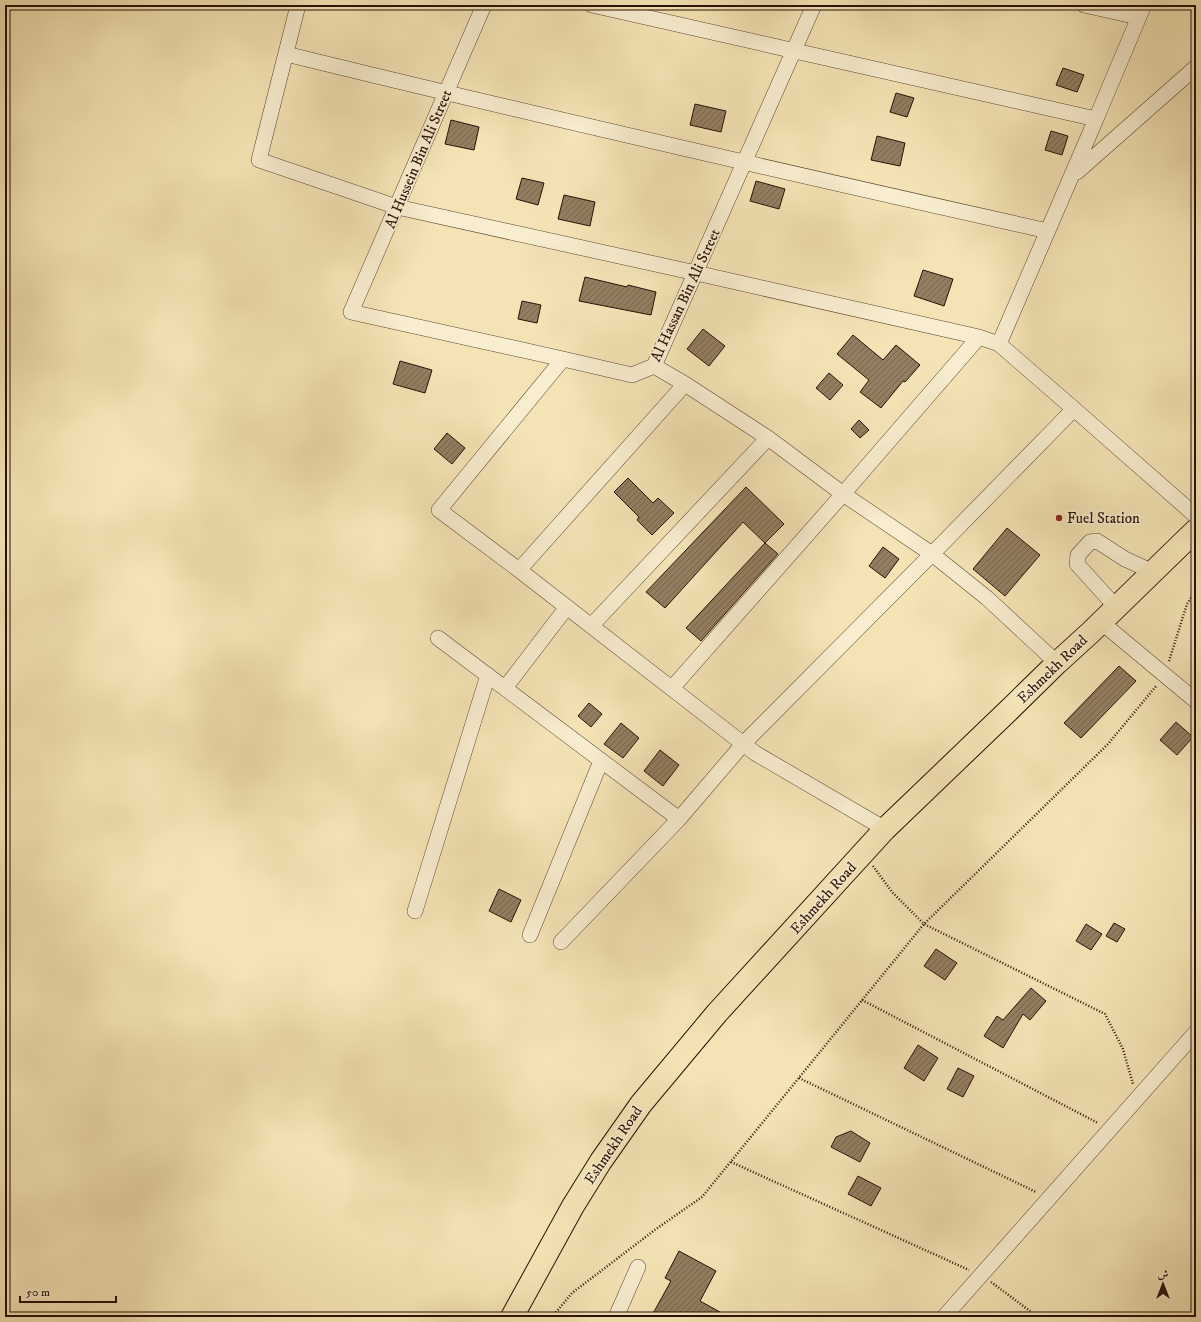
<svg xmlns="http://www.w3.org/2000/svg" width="1201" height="1322" font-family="'IM FELL DW Pica',Amiri,serif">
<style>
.building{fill:url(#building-hatch);stroke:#291005}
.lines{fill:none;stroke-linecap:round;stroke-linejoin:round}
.minor-casing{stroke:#5c4531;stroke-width:16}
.highway-casing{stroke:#291005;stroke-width:24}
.path{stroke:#291005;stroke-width:2.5;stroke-dasharray:1 2;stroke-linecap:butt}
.minor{stroke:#f8edcf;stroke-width:15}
.highway{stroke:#f4e4b5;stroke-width:22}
.poi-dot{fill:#8f2418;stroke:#f8edcf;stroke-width:1.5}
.labels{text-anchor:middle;stroke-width:3.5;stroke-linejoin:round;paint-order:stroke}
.street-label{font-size:15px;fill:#291005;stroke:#f8edcf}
.poi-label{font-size:15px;fill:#291005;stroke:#f8edcf;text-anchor:start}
</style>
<defs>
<pattern id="building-hatch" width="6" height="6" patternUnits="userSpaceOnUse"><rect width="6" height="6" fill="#937e61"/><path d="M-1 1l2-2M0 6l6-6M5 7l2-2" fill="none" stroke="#78664e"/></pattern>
</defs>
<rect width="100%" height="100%" fill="#f4e4b5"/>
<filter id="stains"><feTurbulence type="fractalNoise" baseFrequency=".005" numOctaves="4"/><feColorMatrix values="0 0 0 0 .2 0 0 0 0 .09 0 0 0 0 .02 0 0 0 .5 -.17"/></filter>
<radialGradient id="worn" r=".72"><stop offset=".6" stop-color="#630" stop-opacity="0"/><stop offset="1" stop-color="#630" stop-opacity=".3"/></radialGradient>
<path class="building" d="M1063 68 1084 75 1077 92 1056 85Z
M896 93 914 98 907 117 890 112Z
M695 104 726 111 721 132 690 125Z
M451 120 479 127 474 150 445 144Z
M1051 131 1068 136 1062 155 1045 150Z
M877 136 905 143 900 166 871 160Z
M522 178 544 183 538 205 516 199Z
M756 181 785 189 779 209 750 201Z
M564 195 595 202 590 226 558 219Z
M923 270 953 279 944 306 914 296Z
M585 277 627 287 628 285 656 292 651 315 579 301Z
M522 301 541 305 537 323 518 319Z
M703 329 725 346 709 366 687 349Z
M853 335 883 360 896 345 920 365 905 382 903 381 881 408 860 392 869 380 837 354Z
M400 361 432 370 425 393 393 384Z
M829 373 843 385 830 400 816 388Z
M859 420 869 430 860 438 851 429Z
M447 433 465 448 452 464 434 449Z
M628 478 653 503 658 498 674 513 652 535 637 520 639 517 614 492Z
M746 487 784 524 765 543 743 522 665 608 646 592Z
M1007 528 1040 555 1005 596 973 569Z
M765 543 778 554 701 641 686 628Z
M883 547 899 559 885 578 869 566Z
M1119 666 1136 681 1081 738 1064 723Z
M589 703 602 714 591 727 578 716Z
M1176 722 1193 737 1177 755 1160 740Z
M621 723 639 738 623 758 604 744Z
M660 750 679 765 663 786 644 771Z
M499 889 521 900 511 922 489 911Z
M1114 923 1125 929 1117 942 1106 936Z
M1086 924 1102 934 1091 950 1076 941Z
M936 949 957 963 945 980 924 966Z
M1031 988 1046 1001 1030 1020 1023 1014 1003 1048 984 1036 997 1016 1003 1020Z
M918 1045 938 1058 924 1081 904 1068Z
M958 1068 974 1076 963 1097 947 1089Z
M851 1131 870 1143 860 1162 831 1147 836 1137Z
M858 1176 881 1188 871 1206 848 1194Z
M679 1251 716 1271 700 1301 729 1317H651L671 1281 665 1278Z"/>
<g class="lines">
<defs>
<path id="minor" d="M298 5 259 160 397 207 696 273 979 337 999 344 1074 409 932 554 744 743 679 819 561 942
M484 5 351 312 563 359 632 375 654 366 814 5
M592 5 1096 119 1144 5
M1084 5 1138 17
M286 54C539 116 793 174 1048 231
M1077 172 1196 67
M999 344 1096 119
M563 359 439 510 519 570 755 753 885 829
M654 366 685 384 768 438 843 494 932 554 987 598 1057 663
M1074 409 1196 516
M519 570 685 384
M1116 607 1077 564 1078 555 1090 542 1097 541 1125 559 1153 572
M1101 622 1196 701
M591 626 768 438
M438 638 679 819
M505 688 567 607
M672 688 843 494 979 337
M415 911 488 675
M530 935 601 761
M616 1317 638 1267
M944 1317 1196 1032"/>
<path id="highway" d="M512 1317 573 1206 601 1161 641 1104 717 1013 885 829 1008 711 1057 663 1091 632 1196 530"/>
</defs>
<use href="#minor" class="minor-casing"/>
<use href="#highway" class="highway-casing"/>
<path class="path" d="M1169 661 1187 604 1196 591
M873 866 892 892 924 924 1105 1014 1123 1049 1133 1084
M862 1000 1098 1123
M799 1078 1036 1192
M731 1162 969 1270
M991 1282 1038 1317
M552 1317 572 1293 656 1229 702 1197 924 924 1108 744 1157 685"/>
<use href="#minor" class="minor"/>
<use href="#highway" class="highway"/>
</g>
<circle class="poi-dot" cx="1059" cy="518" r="4"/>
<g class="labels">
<g class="street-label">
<text transform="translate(418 159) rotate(-67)" y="5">Al Hussein Bin Ali Street</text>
<text transform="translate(685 295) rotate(-65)" y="5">Al Hassan Bin Ali Street</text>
<text transform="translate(1052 669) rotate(-44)" y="5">Eshmekh Road</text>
<text transform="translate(823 898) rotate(-48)" y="5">Eshmekh Road</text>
<text transform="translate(613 1145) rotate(-56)" y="5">Eshmekh Road</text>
</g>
<g class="poi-label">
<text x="1067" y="523">Fuel Station</text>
</g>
</g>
<rect width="1201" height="1322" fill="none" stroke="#f4e4b5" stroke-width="20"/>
<rect x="6" y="6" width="1189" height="1310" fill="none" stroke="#291005" stroke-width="2"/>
<rect x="10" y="10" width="1181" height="1302" fill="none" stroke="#291005"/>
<g transform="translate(1163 1284)" stroke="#f8edcf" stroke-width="3" paint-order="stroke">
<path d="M0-3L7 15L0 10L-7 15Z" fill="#291005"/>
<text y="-6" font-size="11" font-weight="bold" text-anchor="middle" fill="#291005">ش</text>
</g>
<path d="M20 1296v6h96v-6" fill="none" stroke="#291005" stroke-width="2"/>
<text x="26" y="1296" font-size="12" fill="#291005" stroke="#f8edcf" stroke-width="3" paint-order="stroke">50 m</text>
<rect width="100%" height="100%" filter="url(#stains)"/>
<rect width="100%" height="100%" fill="url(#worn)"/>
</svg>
